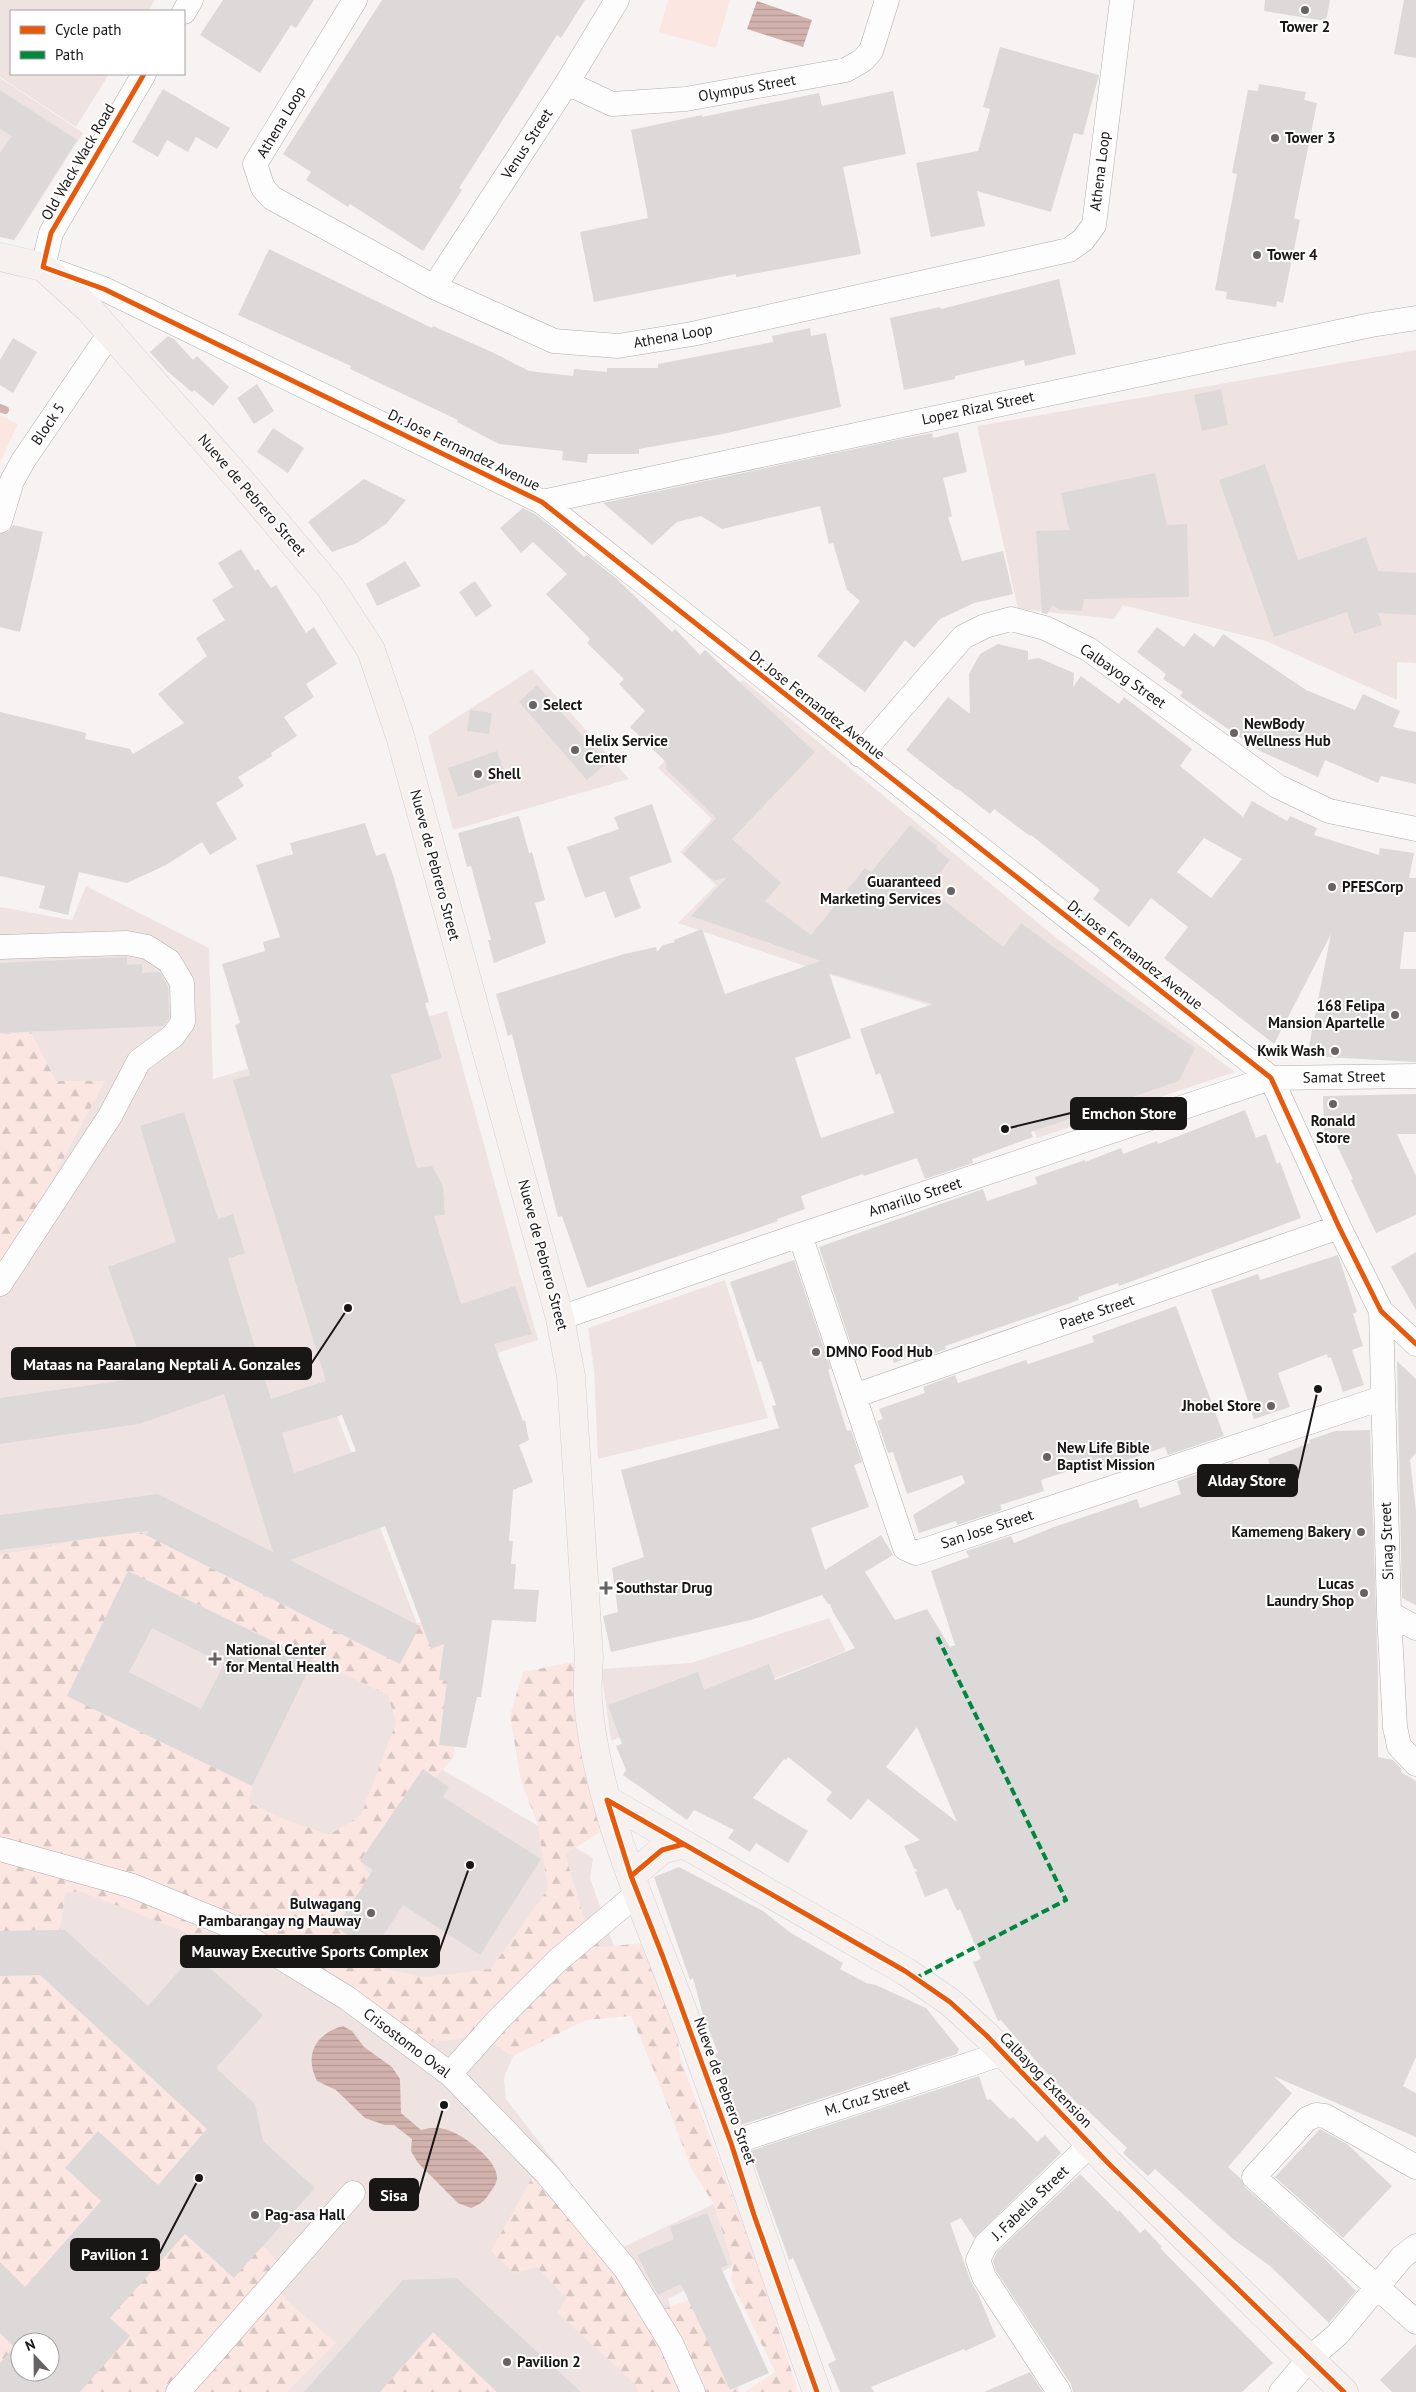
<svg xmlns="http://www.w3.org/2000/svg" width="1416" height="2392" font-family="'PT Sans',sans-serif">
<style>
.built{fill:#efe3e2;fill-rule:evenodd}
.forest{fill:url(#forest-firs);fill-rule:evenodd}
.pitch{fill:#fbe6e2}
.water{fill:url(#water-rules)}
.lines{fill:none;stroke-linecap:round;stroke-linejoin:round}
.stream{stroke:#d2b2ad;stroke-width:8}
.building{fill:#ddd9d9;fill-rule:evenodd}
.minor-casing{stroke:#afacac;stroke-width:25}
.major-casing{stroke:#d2d1d1;stroke-width:29}
.minor{stroke:#fefdfd;stroke-width:24}
.major{stroke:#f6f0ee;stroke-width:28}
.quiet{stroke:#00873e;stroke-width:4;stroke-dasharray:8 4;stroke-linecap:butt}
.cycleway-casing{stroke:#fff;stroke-width:8}
.cycleway{stroke:#e8590c;stroke-width:5}
.poi-dot{fill:#676363;stroke:#fff;stroke-width:2}
.labels{text-anchor:middle;stroke-width:4;stroke-linejoin:round;paint-order:stroke}
.poi-label{font-size:15px;font-weight:bold;fill:#191616;stroke:#fff;text-anchor:start}
.street-label{font-size:15px;fill:#191616;stroke:#fff}
.leader{fill:none;stroke:#191616;stroke-width:2}
.callout-dot{fill:#191616;stroke:#fff;stroke-width:2}
.callout{fill:#191616;stroke:#191616;stroke-width:2}
.callout-label{font-size:16px;text-anchor:middle;font-weight:bold;fill:#fff}
</style>
<defs>
<pattern id="forest-firs" width="22" height="20" patternUnits="userSpaceOnUse" patternTransform="scale(1.25)"><rect width="22" height="20" fill="#fbe6e2"/><path d="M5 1l3.5 6h-7zM16 11l3.5 6h-7z" fill="#d7c5c1"/></pattern>
<pattern id="water-rules" width="6" height="5" patternUnits="userSpaceOnUse" patternTransform="scale(1.25)"><rect width="6" height="5" fill="#d2b2ad"/><path d="M0 2.5h6" fill="none" stroke="#b49894"/></pattern>
</defs>
<rect width="100%" height="100%" fill="#f7f3f3"/>
<path class="built" d="M0 0H155L148 11H11V74H109L76 127 0 77Z
M0 78 83 133 16 238 0 235Z
M1416 350V663L1397 662V700L1266 641 1123 605 1114 619 1018 609 977 426Z
M532 669 629 779 453 830 428 736Z
M743 680 1054 936 1235 1072 1037 1138 991 1024 834 976 678 923 716 885 680 852 712 819 658 768Z
M86 886 209 948 213 1079 447 1011 538 1340 333 1405 444 1694 414 1753 593 1858 590 1878 632 1998 586 2006 513 2056 504 2078 506 2099 621 2248 714 2204 733 2266 668 2299 696 2392H0V907L72 920ZM20 2342H50V2372H20Z
M725 1280 768 1418 598 1459 594 1370 588 1328Z
M829 1618 846 1651 611 1741 601 1669 691 1663Z"/>
<path class="forest" d="M31 1032 56 1081H105L41 1201 0 1263V1034Z
M136 1530 400 1664 416 1624 447 1612 454 1689V1757L435 1778 422 1770 360 1861 370 1875 336 1927 389 1970 425 1977 491 1969 548 1889 538 1825 521 1781 510 1715 523 1672 573 1662 584 1684 610 1826 565 1854 585 1922 600 1947 645 1943 674 2005 680 2058 757 2261 798 2392H745L775 2372 731 2280 733 2266 714 2204 691 2168 659 2083 631 2016 586 2020 513 2056 476 2033 454 2040 421 2042 304 1964 252 1925 190 1934 80 1891 65 1893 60 1930 0 1931V1555ZM128 1571 388 1695 396 1723 361 1815 329 1835 279 1817 249 1803 252 1786 67 1696Z
M40 1975 207 2129 180 2160 218 2197 276 2260 269 2277 285 2299 336 2343 287 2392H0V1976ZM20 2342H50V2372H20Z
M533 2176 663 2309 694 2298 740 2392H638L636 2385 557 2312 567 2298 537 2267 514 2273 491 2251Z
M433 2332 497 2392H380Z"/>
<path class="pitch" d="M668 0H730L716 48 659 32Z
M0 415 18 424 0 462Z"/>
<path class="water" d="M757 1 812 20 803 47 747 29Z
M343 2026 352 2031 364 2047 392 2067 400 2079 401 2113 421 2130C429 2128 436 2127 444 2129 460 2132 497 2159 497 2177 497 2183 494 2187 491 2191 485 2201 481 2204 471 2208L458 2203 418 2163 411 2151 412 2139 394 2125H385L365 2118 336 2090 317 2081C304 2055 315 2034 343 2026Z"/>
<g class="lines">
<path class="stream" d="M0 408 5 410"/>
</g>
<path class="building" d="M223 0H314L296 28 291 25 260 73 200 35Z
M382 0H585L561 38 557 35 459 188 462 190 423 251 350 204 348 207 306 180 311 172 283 154Z
M1265 0H1330L1326 21 1264 11Z
M1404 0H1416V58L1394 54Z
M1000 47 1099 75 1083 135 1074 133 1051 212 977 191 985 226 931 237 916 163 978 151 990 109 983 107Z
M1259 84 1306 92 1304 100 1317 103 1294 218 1300 220 1283 303 1277 301 1276 307 1226 299 1227 292 1215 290 1237 174 1232 173 1248 90 1258 91Z
M163 89 230 128 217 149 196 137 188 152 167 140 158 157 132 142Z
M0 90 77 140 14 240 0 237V153L12 136 0 129Z
M893 91 906 154 843 167 861 254 736 277V274L594 302 580 232 648 218 631 130 702 115V117L819 93 822 106Z
M269 249 432 328 433 326 494 353 529 371 573 376 574 369 607 372V368H658V364L773 342 772 336 810 328 811 336 826 333 841 407 723 434 639 449V454H588L587 463 562 460 563 451 499 444 457 422 458 420 350 369 351 366 238 315Z
M1059 279 1076 354 1025 366 1024 360 955 376V379L904 390 890 318 940 307 941 309Z
M168 336 174 339 193 360 197 356 229 387 213 406 194 390 192 392 167 371 150 352Z
M13 338 37 352 13 393 0 385V360Z
M257 384 274 411 254 424 237 398Z
M1221 389 1228 425 1202 431 1194 395Z
M273 428 304 448 288 473 257 452Z
M958 432 967 472 943 478 952 516 948 517 962 561 1003 551 1013 594 974 603 940 619 914 648 905 640 865 692 817 656 860 601 847 590 833 543 829 544 820 506 722 529 701 516 677 522 652 545 603 503 887 442 932 433 933 438Z
M1265 464 1298 560 1366 537 1378 571 1416 573V615L1378 613 1382 625 1354 634 1347 612 1274 637 1219 480Z
M1155 473 1167 525 1187 524 1189 597 1084 599 1082 611 1060 610 1053 605 1047 614 1042 613 1036 531 1069 530 1061 493Z
M364 479 406 500 386 524 357 543 332 552 308 522Z
M523 508 535 514 558 532 584 557 587 555 618 580 672 632 675 629 700 655 705 650 815 752 732 839 781 883 765 901 811 935 865 868 871 872 910 825 937 846 936 849 950 860 928 888 1003 947 1021 923 1113 991 1195 1048 1179 1081 1031 1132 1033 1137 972 1159 973 1163 925 1179 917 1158 864 1176 863 1174 801 1196 805 1209 777 1219 778 1221 587 1288 562 1216 558 1217 512 1034 508 1036 496 994 624 954 656 947 657 952 663 945 675 942 674 940 702 929 725 994 821 961 691 916 727 877 714 881 683 854 716 818 666 769V762L630 727 645 711 619 684 624 679 587 643 590 639 546 594 567 574 533 542 521 553 500 528ZM829 973 933 1004 860 1029 876 1075 880 1073 894 1113 821 1138 795 1058 851 1038Z
M13 525 43 532 20 632 0 627V534L9 531Z
M241 549 255 571 258 569 271 588 276 585 306 633 314 627 337 664 306 684 314 697 284 717 297 736 271 753 272 756 238 777 244 786 216 803 237 839 210 855 202 842 166 865 127 883 79 872 68 915 39 908 45 886 0 876V712L86 733 85 739 130 749 133 754 184 723 158 694 207 656 196 638 225 620 212 600 233 587 218 563Z
M405 561 421 586 377 606 366 584Z
M475 581 492 606 476 617 459 592Z
M1157 627 1184 647 1194 633 1214 647 1223 634 1306 690 1355 710 1363 694 1400 711 1393 727 1416 732V784L1381 776 1378 783 1325 760 1318 777 1260 751 1180 696 1183 692 1163 679 1166 674 1137 652Z
M998 644 1028 651V660L1039 658 1074 673 1073 687 1081 676 1119 704 1124 697 1192 749 1180 766 1243 817 1252 801 1287 821 1290 816 1317 828 1314 835 1379 855 1380 848 1414 853 1409 878H1416V932H1404L1400 969H1416V1062L1307 1056 1331 934 1274 1044 1164 958 1188 927 1151 898 1129 927 1093 899 1100 890 1031 835 1030 836 994 809 990 814 958 789 957 790 906 750 948 697 970 714 969 674 980 654ZM1204 838 1242 859 1211 898 1177 872Z
M537 685 607 763 587 780 519 702Z
M470 710 492 713 489 734 467 731Z
M497 751 507 779 458 797 448 768Z
M652 804 672 862 629 877 641 908 615 918 605 891 585 898 567 847 619 829 614 817Z
M519 816 529 853 532 852 545 900 535 903 546 943 494 963 488 940H491L471 866 467 867 458 833Z
M365 823 376 856 385 853 393 875 429 1002 425 1003 442 1058 391 1075 417 1168 432 1166 443 1186 445 1215 434 1216 461 1304 515 1286 532 1334 494 1344 523 1421 525 1420 529 1440 519 1445 533 1482 513 1490 509 1541H513L511 1564H516L514 1589 539 1590 536 1622 492 1620 481 1697H477L466 1748 439 1745 447 1681 439 1680 444 1644 431 1649 385 1526 290 1560 420 1626 400 1664 146 1535 148 1531 0 1550V1515L158 1494 273 1552 224 1394 139 1424 0 1444V1398L147 1377 108 1267 176 1242 140 1126 184 1112 218 1219 233 1214 245 1253 228 1259 271 1399 326 1381 233 1080 250 1075 235 1025 240 1023 222 964 265 951 263 942 280 937 256 865 293 854 290 843ZM342 1415 356 1451 294 1473 282 1433Z
M127 957V965L142 964V973L160 972 168 987 169 1018 163 1026 0 1033V963Z
M1416 1094V1134H1397L1416 1176V1215L1376 1233 1351 1180 1353 1179 1331 1133H1324L1323 1096Z
M1245 1110 1256 1138 1266 1134 1277 1164 1280 1162 1301 1218 1119 1286 1118 1283 1078 1297 1079 1300 945 1346 946 1349 914 1361 912 1356 894 1363 888 1348 856 1360 819 1247 983 1189 987 1201 1037 1184 1035 1177 1085 1160V1162L1121 1148 1123 1154 1157 1141 1158 1144Z
M1416 1252V1310L1391 1267Z
M1338 1255 1357 1312 1353 1314 1363 1346 1352 1350 1364 1385 1343 1392 1331 1357 1328 1358 1327 1354 1278 1373 1290 1407 1254 1419 1211 1290 1258 1274 1260 1280Z
M794 1260 831 1369 828 1370 847 1431 851 1430 862 1462 854 1465 869 1507 811 1528 825 1570 881 1535 893 1555 865 1572 895 1620 927 1609 950 1647 955 1645 931 1571 969 1557 966 1551 1011 1536 1014 1543 1054 1527 1137 1499 1140 1508 1181 1494 1177 1481 1233 1462 1239 1477 1270 1466 1268 1459 1310 1443 1309 1440 1335 1431 1370 1430 1378 1674V1757L1393 1760 1401 1768V1772L1416 1781V2057L1403 2086 1416 2093V2137L1273 2076 1292 2093 1228 2167 1241 2179 1245 2187 1324 2258 1356 2291 1329 2323 1270 2266 1233 2239 1155 2169 1148 2176 1123 2153 1127 2148 1082 2105 1080 2106 1042 2068 1001 2020 998 2021 973 1962 981 1959 960 1909 957 1911 947 1888 925 1897 915 1872 918 1871 914 1868 904 1846 920 1840 868 1799 851 1820 826 1800 832 1792 788 1757 786 1760 784 1759 753 1798 808 1831 788 1863 756 1843 750 1852 728 1838 734 1830 694 1810 687 1820 623 1775 626 1770 616 1746 622 1744 608 1705 698 1672 704 1690 769 1664 775 1680 855 1648 833 1612 830 1604H828L822 1595 751 1620 611 1652 603 1616 618 1612 612 1568 644 1557 621 1470 779 1428 772 1406 776 1405 761 1361 757 1362 730 1282ZM917 1727 957 1822 886 1767Z
M1176 1306 1224 1436 1168 1455 1165 1447 1092 1472 1090 1464 1041 1480 1044 1491 1000 1505 1002 1510 957 1525 956 1521 919 1533 913 1515 965 1483 962 1475 907 1494 893 1452 888 1453 877 1421 883 1419 879 1409 925 1393 923 1387 955 1375 958 1383 1026 1360 1028 1364 1094 1342 1092 1336Z
M1397 1361 1416 1379V1453L1410 1460 1416 1511V1605L1402 1598Z
M128 1571 313 1661 252 1786 67 1696ZM152 1628 224 1664 201 1709 129 1672Z
M423 1769 449 1787 443 1797 541 1859 480 1955 403 1905 373 1951 336 1927 373 1870 360 1861Z
M679 1867 763 1911 791 1933 843 1963 840 1969 866 1983 876 1985 926 2008 959 2049 957 2054 741 2125 715 2054 718 2053 703 2015 693 1978 690 1980 654 1877Z
M65 1930 148 2006 194 1954 263 2015 216 2068 255 2104 263 2141 315 2188 234 2278 185 2234 110 2318 130 2336 80 2392H0V2363L14 2347 0 2333V2262L25 2287 101 2201 65 2168 98 2131 158 2185 207 2129 40 1975 0 1976V1931ZM20 2342H50V2372H20Z
M979 2076 987 2100 990 2099 1010 2119 1013 2117 1037 2142 1045 2135 1061 2153 974 2238 961 2218 950 2223 971 2282 978 2294 996 2337 965 2351 964 2349 871 2387 874 2392H840L828 2364 836 2360 793 2258 789 2260 750 2151Z
M1320 2129 1347 2144 1392 2186 1343 2238 1275 2177Z
M1080 2174 1118 2212 1119 2210 1140 2233 1145 2229 1162 2247 1160 2248 1273 2363 1242 2392H1073L1071 2384 996 2271 993 2261 997 2252Z
M707 2213 728 2265 721 2268 769 2373 730 2390 681 2284 658 2295 637 2255 674 2239 670 2227Z
M457 2278 581 2392H497L433 2332 380 2392H304L403 2280Z
M1416 2344V2392H1392L1380 2380Z
M1030 2372 1043 2392H984Z"/>
<g class="lines">
<defs>
<path id="minor" d="M355 0 255 164 263 188 272 198 434 287 554 341 618 346 692 334 1069 250 1083 240 1094 225 1122 0
M184 12 191 0
M144 74 51 233 43 267 104 289 542 502 1271 1078 1339 1227 1381 1311 1416 1344
M567 83 612 104 686 99 846 70 863 60 871 51 887 0
M434 287 567 83 617 0
M542 502 1371 325 1416 318
M0 521 12 481 23 461 110 333
M860 755 963 637 985 626 1011 619 1045 628 1088 649 1277 786 1329 811 1416 829
M0 947 127 943 147 947 169 961 182 983 183 1022 173 1036 139 1061 110 1116 0 1284
M800 1235 905 1548 916 1553 1382 1398
M1381 1311 1389 1613 1395 1727 1399 1746 1416 1764
M560 1318 800 1235 1271 1078 1416 1076
M854 1396 1339 1227
M1389 1613 1416 1628
M0 1849 133 1886 226 1924 347 1998 450 2074 547 2174 625 2268 671 2343 693 2392
M450 2074 497 2021 558 1960 638 1893
M731 2143 1004 2053
M1416 2167 1325 2116 1316 2115 1307 2119 1254 2177 1416 2322
M178 2392 353 2193
M1059 2392 984 2277 978 2260 986 2244 1090 2145
M1281 2392 1309 2359 1338 2334 1402 2257 1416 2246"/>
<path id="major" d="M0 257 43 267 89 309 246 487 330 587 371 650 400 736 560 1318 571 1376 589 1658C588 1672 587 1687 588 1701 597 1812 653 1929 691 2033 735 2152 774 2273 817 2392
M607 1800 905 1971 950 2002 987 2036 1108 2163 1344 2392
M631 1876 662 1850 684 1844"/>
</defs>
<use href="#minor" class="minor-casing"/>
<use href="#major" class="major-casing"/>
<use href="#minor" class="minor"/>
<use href="#major" class="major"/>
<path class="quiet" d="M914 1979 1066 1900 936 1634"/>
<defs>
<path id="cycleway" d="M144 74 51 233 43 267 104 289 542 502 1271 1078 1339 1227 1381 1311 1416 1344
M607 1800 905 1971 950 2002 987 2036 1108 2163 1344 2392
M607 1800 631 1876 663 1957 731 2143 754 2215 817 2392
M631 1876 662 1850 684 1844"/>
</defs>
<use href="#cycleway" class="cycleway-casing"/>
<use href="#cycleway" class="cycleway"/>
</g>
<g class="poi-dot">
<circle cx="1305" cy="10" r="5"/>
<circle cx="1275" cy="138" r="5"/>
<circle cx="1257" cy="255" r="5"/>
<circle cx="533" cy="705" r="5"/>
<circle cx="1234" cy="733" r="5"/>
<circle cx="575" cy="750" r="5"/>
<circle cx="478" cy="774" r="5"/>
<circle cx="1332" cy="887" r="5"/>
<circle cx="951" cy="891" r="5"/>
<circle cx="1395" cy="1015" r="5"/>
<circle cx="1335" cy="1051" r="5"/>
<circle cx="1333" cy="1104" r="5"/>
<circle cx="816" cy="1352" r="5"/>
<circle cx="1271" cy="1406" r="5"/>
<circle cx="1047" cy="1457" r="5"/>
<circle cx="1361" cy="1532" r="5"/>
<path d="M603.5 1580.5h5v5h5v5h-5v5h-5v-5h-5v-5h5z"/>
<circle cx="1364" cy="1593" r="5"/>
<path d="M212.5 1651.5h5v5h5v5h-5v5h-5v-5h-5v-5h5z"/>
<circle cx="371" cy="1913" r="5"/>
<circle cx="255" cy="2215" r="5"/>
<circle cx="507" cy="2362" r="5"/>
</g>
<g class="labels">
<g class="poi-label">
<text x="1305" y="32" text-anchor="middle">Tower 2</text>
<text x="1285" y="143">Tower 3</text>
<text x="1267" y="260">Tower 4</text>
<text x="543" y="710">Select</text>
<text x="1244" y="729">NewBody<tspan x="1244" dy="17">Wellness Hub</tspan></text>
<text x="585" y="746">Helix Service<tspan x="585" dy="17">Center</tspan></text>
<text x="488" y="779">Shell</text>
<text x="941" y="887" text-anchor="end">Guaranteed<tspan x="941" dy="17">Marketing Services</tspan></text>
<text x="1342" y="892">PFESCorp</text>
<text x="1385" y="1011" text-anchor="end">168 Felipa<tspan x="1385" dy="17">Mansion Apartelle</tspan></text>
<text x="1325" y="1056" text-anchor="end">Kwik Wash</text>
<text x="1333" y="1126" text-anchor="middle">Ronald<tspan x="1333" dy="17">Store</tspan></text>
<text x="826" y="1357">DMNO Food Hub</text>
<text x="1261" y="1411" text-anchor="end">Jhobel Store</text>
<text x="1057" y="1453">New Life Bible<tspan x="1057" dy="17">Baptist Mission</tspan></text>
<text x="1351" y="1537" text-anchor="end">Kamemeng Bakery</text>
<text x="1354" y="1589" text-anchor="end">Lucas<tspan x="1354" dy="17">Laundry Shop</tspan></text>
<text x="616" y="1593">Southstar Drug</text>
<text x="226" y="1655">National Center<tspan x="226" dy="17">for Mental Health</tspan></text>
<text x="361" y="1909" text-anchor="end">Bulwagang<tspan x="361" dy="17">Pambarangay ng Mauway</tspan></text>
<text x="265" y="2220">Pag-asa Hall</text>
<text x="517" y="2367">Pavilion 2</text>
</g>
<g class="street-label">
<text transform="translate(747 88) rotate(-10)" y="5">Olympus Street</text>
<text transform="translate(281 122) rotate(-59)" y="5">Athena Loop</text>
<text transform="translate(527 144) rotate(-57)" y="5">Venus Street</text>
<text transform="translate(78 162) rotate(-60)" y="5">Old Wack Wack Road</text>
<text transform="translate(1100 171) rotate(-83)" y="5">Athena Loop</text>
<text transform="translate(673 336) rotate(-10)" y="5">Athena Loop</text>
<text transform="translate(978 408) rotate(-12)" y="5">Lopez Rizal Street</text>
<text transform="translate(48 424) rotate(-56)" y="5">Block 5</text>
<text transform="translate(464 450) rotate(26)" y="5">Dr. Jose Fernandez Avenue</text>
<text transform="translate(252 495) rotate(49)" y="5">Nueve de Pebrero Street</text>
<text transform="translate(1123 676) rotate(35)" y="5">Calbayog Street</text>
<text transform="translate(817 705) rotate(38)" y="5">Dr. Jose Fernandez Avenue</text>
<text transform="translate(435 865) rotate(75)" y="5">Nueve de Pebrero Street</text>
<text transform="translate(1135 955) rotate(38)" y="5">Dr. Jose Fernandez Avenue</text>
<text transform="translate(1344 1077) rotate(-1)" y="5">Samat Street</text>
<text transform="translate(915 1197) rotate(-18)" y="5">Amarillo Street</text>
<text transform="translate(543 1255) rotate(75)" y="5">Nueve de Pebrero Street</text>
<text transform="translate(1097 1312) rotate(-19)" y="5">Paete Street</text>
<text transform="translate(987 1529) rotate(-18)" y="5">San Jose Street</text>
<text transform="translate(1387 1541) rotate(-92)" y="5">Sinag Street</text>
<text transform="translate(407 2043) rotate(37)" y="5">Crisostomo Oval</text>
<text transform="translate(1046 2080) rotate(46)" y="5">Calbayog Extension</text>
<text transform="translate(725 2091) rotate(70)" y="5">Nueve de Pebrero Street</text>
<text transform="translate(867 2098) rotate(-18)" y="5">M. Cruz Street</text>
<text transform="translate(1030 2203) rotate(-44)" y="5">J. Fabella Street</text>
</g>
</g>
<path class="leader" d="M1005 1129L1071 1113M348 1308L311 1364M1318 1389L1297 1480M470 1865L439 1952M444 2105L418 2195M199 2178L159 2254"/>
<g class="callout-dot">
<circle cx="1005" cy="1129" r="5"/>
<circle cx="348" cy="1308" r="5"/>
<circle cx="1318" cy="1389" r="5"/>
<circle cx="470" cy="1865" r="5"/>
<circle cx="444" cy="2105" r="5"/>
<circle cx="199" cy="2178" r="5"/>
</g>
<g class="callout">
<rect x="1071" y="1098" width="115" height="31" rx="5"/>
<rect x="12" y="1348" width="299" height="31" rx="5"/>
<rect x="1198" y="1465" width="99" height="31" rx="5"/>
<rect x="181" y="1936" width="258" height="31" rx="5"/>
<rect x="370" y="2179" width="48" height="31" rx="5"/>
<rect x="71" y="2239" width="88" height="31" rx="5"/>
</g>
<g class="callout-label">
<text x="1129" y="1119">Emchon Store</text>
<text x="162" y="1370">Mataas na Paaralang Neptali A. Gonzales</text>
<text x="1247" y="1486">Alday Store</text>
<text x="310" y="1957">Mauway Executive Sports Complex</text>
<text x="394" y="2201">Sisa</text>
<text x="115" y="2260">Pavilion 1</text>
</g>
<rect x="10" y="10" width="175" height="65" fill="#ffffff" stroke="#a3a2a2"/>
<rect x="20" y="26" width="25" height="8" fill="#e8590c" stroke="#a3a2a2"/>
<text x="55" y="35" font-size="15" fill="#191616">Cycle path</text>
<rect x="20" y="51" width="25" height="8" fill="#00873e" stroke="#a3a2a2"/>
<text x="55" y="60" font-size="15" fill="#191616">Path</text>
<g transform="translate(35 2357) rotate(338)"><circle r="24" fill="#ffffff" stroke="#a3a2a2"/>
<path d="M0-4L9 19L0 12L-9 19Z" fill="#676363"/>
<text y="-8" font-size="14" font-weight="bold" text-anchor="middle" fill="#191616">N</text>
</g>
</svg>
